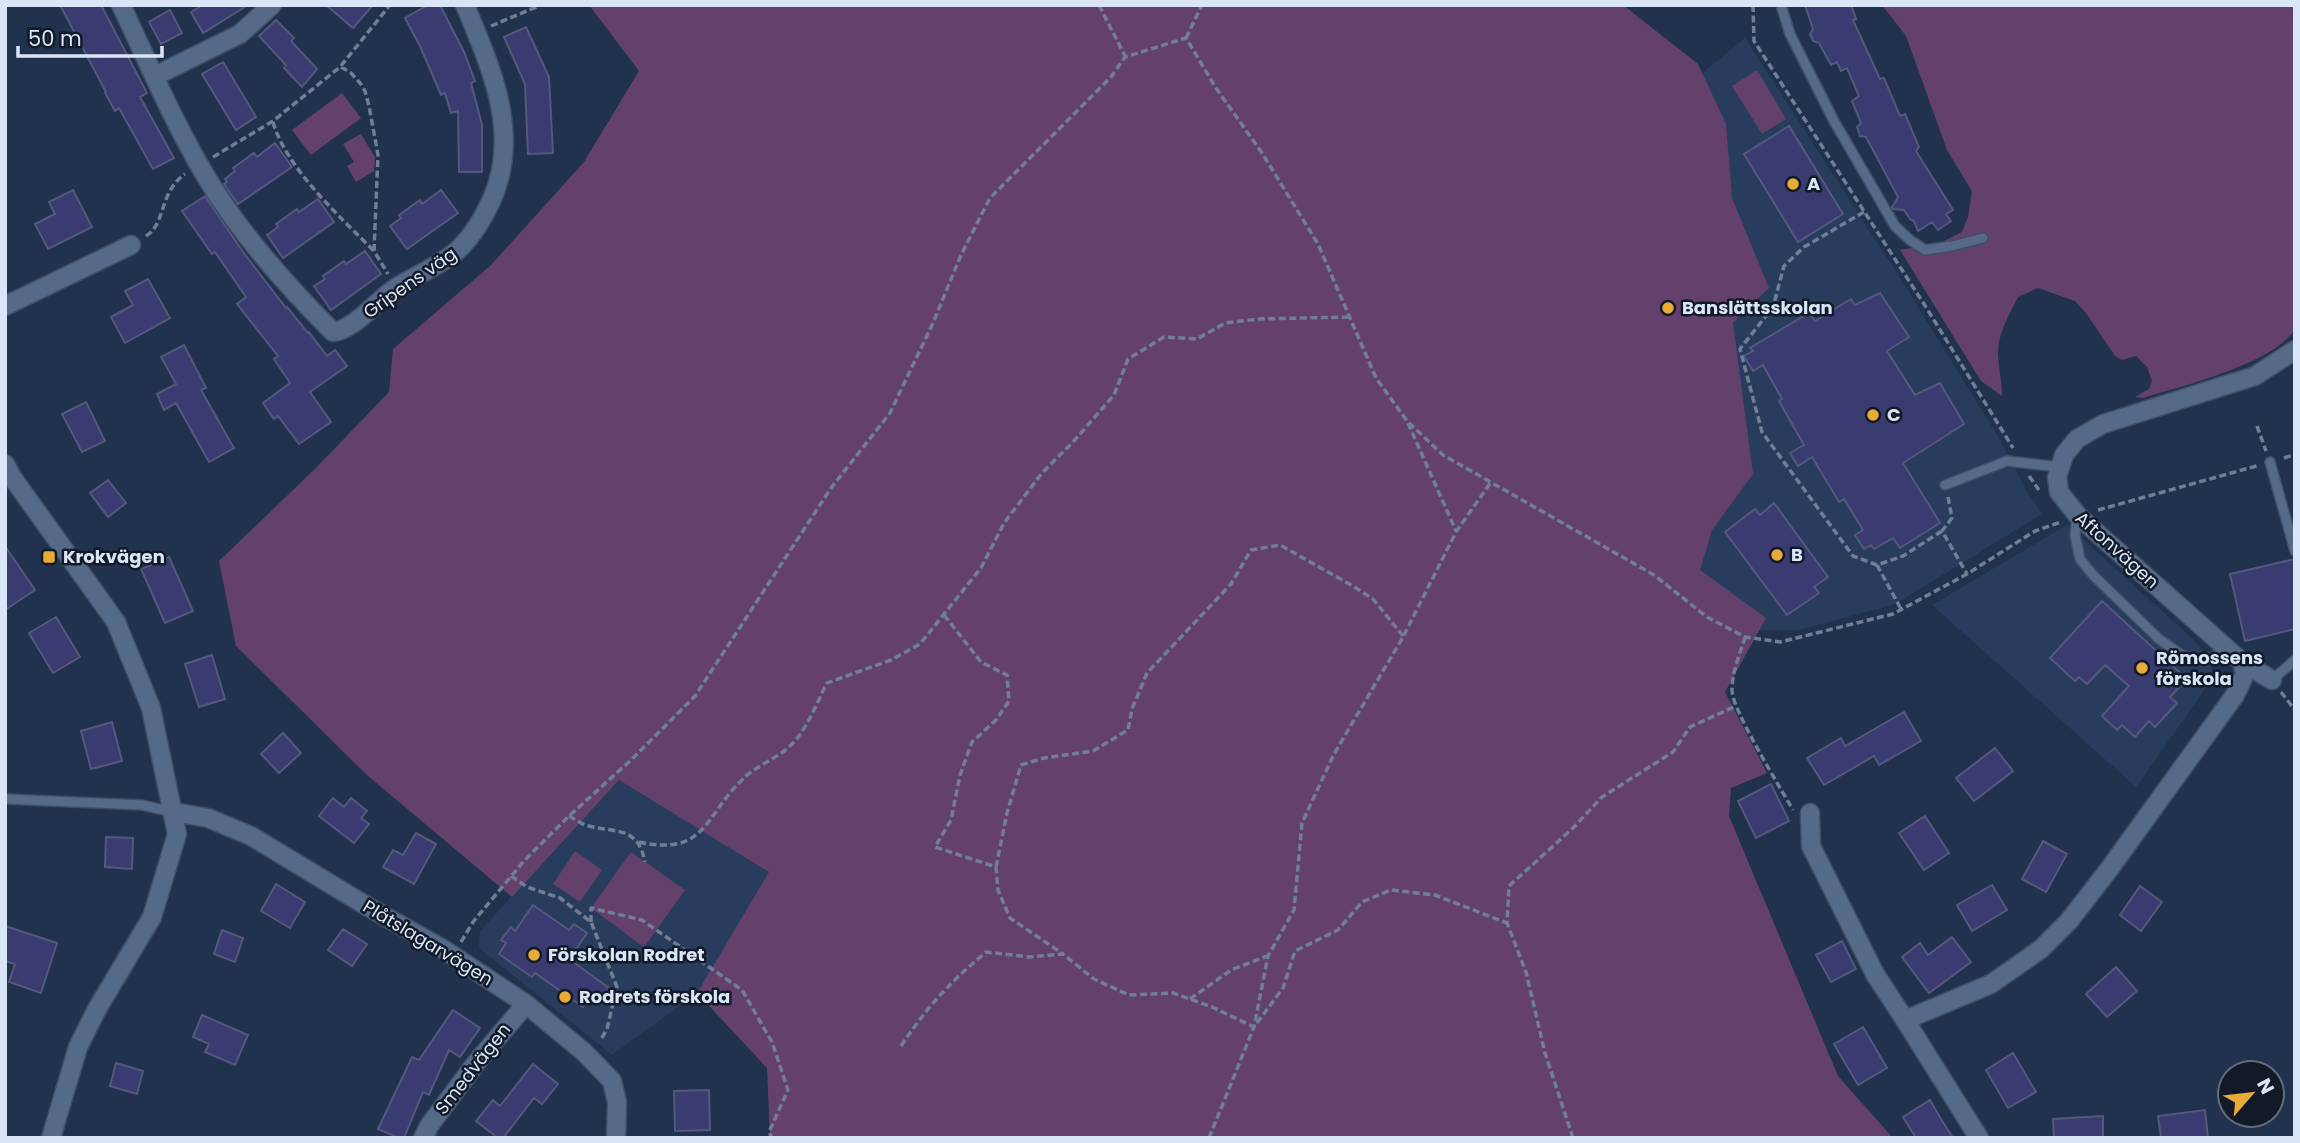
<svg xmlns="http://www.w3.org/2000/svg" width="2300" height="1143" font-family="Poppins,sans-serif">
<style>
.built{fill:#283c5e}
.green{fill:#64416d}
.building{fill:#393b71;stroke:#54587a;stroke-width:2}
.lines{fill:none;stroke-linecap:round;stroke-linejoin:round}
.service-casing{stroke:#3f4e66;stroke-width:12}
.minor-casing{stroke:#3f4e66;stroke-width:21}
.path{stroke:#707f97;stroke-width:3.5;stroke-dasharray:7 3.5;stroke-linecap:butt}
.service{stroke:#556988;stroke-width:9}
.minor{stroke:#556988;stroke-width:18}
.poi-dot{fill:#e8ab37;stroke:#121a27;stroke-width:2.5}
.labels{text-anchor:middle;stroke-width:5;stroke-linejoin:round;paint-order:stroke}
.poi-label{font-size:18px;font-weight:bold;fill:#dae5f7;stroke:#121a27;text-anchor:start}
.street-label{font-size:18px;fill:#dae5f7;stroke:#121a27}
</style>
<rect width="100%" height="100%" fill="#20324e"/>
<path class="built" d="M1745 38 1899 276 2002 443 2026 490 2042 514 1895 604 1799 630H1746L1378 340Z
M2067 525 2192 638 2209 657 2213 678 2136 787 1932 605Z
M619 780 770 872 697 993 612 1055 479 948 480 931Z"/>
<path class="green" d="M589 5H1623L1698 64 1726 124 1732 198 1769 288 1733 323 1753 474 1712 530 1700 570 1766 618 1725 692 1767 773 1731 788 1729 816 1838 1076 1893 1138H770L767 1068 697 993 769 872 619 780 512 897 368 776 236 646 219 561 316 468 389 392 393 349 491 265 584 162 639 71Z
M1882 5H2295V329C2274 364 2182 386 2143 398L2135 397 2149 389 2152 381 2147 367 2136 356 2122 360 2115 356 2086 313 2075 301 2038 288 2018 297C2009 315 1997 335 1998 356 1999 370 2002 382 2002 396L1981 381 1900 250 1940 243 1962 232 1968 217 1972 191 1947 150 1906 36Z
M1757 70 1786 119 1762 134 1732 86Z
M342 93 361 118 311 155 292 130Z
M361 134 375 157 374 171 356 182 347 166 354 162 343 144Z
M575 851 602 870 580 902 553 884Z
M631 852 685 890 644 947 591 908Z"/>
<path class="building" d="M60 5H101L147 93 140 97 174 158 153 169 119 108 115 111 105 93 106 92Z
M203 5H248L203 33 191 12Z
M326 5H373L353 28Z
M428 5H440L464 52 475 81 471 83 482 125V172H459L458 111 451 113 445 93 441 95 420 46 405 18Z
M1805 5H1851L1856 19 1853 20 1880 79 1884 78 1900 116 1905 114 1919 147 1916 151 1953 210 1946 214 1951 221 1938 230 1932 222 1918 231 1914 221 1910 219 1904 210 1893 209 1892 207 1898 197 1866 137 1860 136 1857 127 1861 123 1852 101 1859 96 1847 68 1841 71 1837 62 1831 65 1819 43 1813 41 1810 34 1813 29Z
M170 10 182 33 161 44 149 22Z
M276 20 294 38 291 41 317 69 302 87 284 68 286 65 259 36Z
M526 27 549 77 553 153 528 154 525 84 504 37Z
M223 62 256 117 236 130 202 74Z
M1789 126 1843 214 1798 242 1744 154Z
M275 143 292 167 238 204 224 184 227 182 225 179 235 171 233 168 254 153 257 157Z
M73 190 92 227 48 249 35 224 55 214 49 202Z
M441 190 458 213 407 249 390 226 401 218 399 215 420 200 422 204Z
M205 196 243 252 286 308 287 307 308 333 309 332 327 356 335 350 347 366 310 392 331 422 299 444 278 416 274 419 263 403 290 383 274 359 278 356 237 304 246 297 215 252 212 254 182 211Z
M318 199 334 222 283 258 267 235 278 227 276 224 297 209 299 212Z
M365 251 381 274 331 310 314 286 325 279 323 276 344 261 346 264Z
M148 279 170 318 125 343 111 317 133 305 125 291Z
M1880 293 1909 337 1887 351 1915 395 1940 383 1964 424 1903 463 1940 523 1900 548 1893 538 1874 549 1871 545 1864 549 1855 535 1863 530 1844 499 1839 502 1812 457 1798 466 1790 453 1804 445 1779 401 1782 399 1763 365 1753 371 1744 356 1753 351 1750 348 1802 317 1810 314 1815 321 1851 299 1855 305Z
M184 345 206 388 201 390 234 448 209 462 176 403 164 410 157 394 176 384 161 357Z
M86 402 105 441 82 452 62 414Z
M108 480 126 503 108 517 90 493Z
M1774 503 1828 577 1814 587 1819 593 1787 615 1725 532 1755 509 1760 515Z
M5 546 35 590 5 610Z
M169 557 193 611 165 623 141 569Z
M2295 559V629L2245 641 2230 574Z
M2102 601 2187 679 2170 697 2177 703 2155 727 2149 721 2135 737 2122 725 2117 730 2102 716 2129 686 2105 665 2087 684 2079 677 2075 681 2050 658Z
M56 617 80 657 53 673 29 633Z
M212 655 225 699 199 707 185 664Z
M1904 712 1921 741 1879 765 1874 756 1824 785 1807 758 1841 738 1845 746Z
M112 722 122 761 91 769 81 731Z
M283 733 301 753 279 773 261 754Z
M1995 748 2013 771 1974 801 1956 778Z
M1771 784 1789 821 1756 838 1738 801Z
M333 798 344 807 351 798 367 811 361 818 369 824 354 843 319 816Z
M1925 816 1949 853 1924 870 1899 833Z
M416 833 436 844 414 884 383 867 393 850 403 855Z
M106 837 133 838 132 869 105 867Z
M2043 841 2067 854 2046 892 2022 879Z
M276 884 305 902 290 928 261 911Z
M1992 885 2007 910 1972 931 1957 905Z
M2140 886 2162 902 2141 931 2120 915Z
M533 905 569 930 574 924 587 933 569 959 609 988 598 1004 590 998 583 1007 535 973 532 977 499 954 506 943 501 940 511 927 515 931Z
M5 926 57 943 41 993 9 982 15 964 5 961Z
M343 929 367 944 352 966 328 950Z
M222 930 243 938 235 962 214 954Z
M1952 937 1971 962 1929 993 1902 957 1920 943 1928 955Z
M1842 941 1856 969 1831 982 1816 955Z
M2116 967 2137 991 2107 1017 2086 994Z
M453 1010 480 1028 460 1057 449 1050 429 1095 423 1092 404 1138H399L378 1129 412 1057 419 1060Z
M202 1015 248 1035 235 1065 205 1052 209 1044 193 1037Z
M1863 1027 1887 1068 1858 1085 1834 1044Z
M2013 1053 2036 1092 2008 1108 1986 1070Z
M116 1063 143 1071 137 1094 110 1086Z
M533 1064 558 1084 542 1104 534 1098 503 1138H498L476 1121 493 1100 500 1106Z
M709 1090 710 1130 675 1131 674 1091Z
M1930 1100 1941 1119 1953 1138H1916L1903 1117Z
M2205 1110 2208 1138H2161L2158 1116Z
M2103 1116V1138H2054L2053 1119Z"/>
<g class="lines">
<defs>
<path id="service" d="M1781 5 1790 34 1834 121 1895 226 1910 240 1925 250 1952 246 1983 238
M2270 462 2295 551
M1945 485 2007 461 2059 467
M2077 517 2075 535 2080 559 2093 575 2159 639 2180 654 2192 659 2204 661 2219 654 2226 645
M2272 680 2295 660
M5 799 142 805 172 812"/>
<path id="minor" d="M121 5C150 66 177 131 213 188 246 240 289 288 333 332 354 330 378 299 397 287 418 274 442 265 460 248 474 234 484 217 492 199 521 133 491 68 465 5
M155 76 240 34 272 5
M5 306 131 245
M5 464 12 477 116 622 151 708 177 834 152 917 97 1009 78 1047 51 1138
M2272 680 2242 662 2078 516 2059 492 2057 477 2064 455 2077 439 2103 424 2255 376 2295 350
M174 812 208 818 251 836 370 908 443 949 526 1004 584 1052 612 1081 617 1102 616 1138
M1810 813 1811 846 1875 974 1905 1020
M423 1138 429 1126 476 1063 526 1004
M1979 1138 1905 1020 1991 984 2041 949 2069 921 2110 868 2235 695 2245 674 2242 662"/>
</defs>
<use href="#service" class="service-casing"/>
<use href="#minor" class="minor-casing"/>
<path class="path" d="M1099 5 1125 56
M1753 5 1754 41 1924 304 2013 448
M491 26 541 5
M1186 38 1202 5
M341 67 351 73 360 83 365 91 369 106 378 155 374 251 388 274
M273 122C286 168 341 218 374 251
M213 157 273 121 340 67 390 5
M1864 212 1804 247 1784 266 1773 307 1740 349 1762 432 1853 556 1877 565 1903 556 1942 531
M146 236C166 224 159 192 185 174
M1408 423 1456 531
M2257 426 2266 451
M2284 458 2295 454
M2029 476 2039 490
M1948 497 1952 518 1942 531 1967 574
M2098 510 2260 465
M1877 565 1901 609
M944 615 981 662 1007 675 1009 701 996 720 972 742 960 775 951 820 935 847 996 867 998 890 1010 918 1063 954
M1745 637C1740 654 1732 672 1732 690 1731 708 1781 789 1793 810
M2281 692 2295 710
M569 816C575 819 582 825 589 826 616 833 638 826 645 862
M639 842C707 857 704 815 744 778 755 767 771 761 784 751 805 736 815 706 827 683L891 660 920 644 981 568 1004 523 1042 473 1073 442 1114 395 1128 359 1164 337 1197 339 1225 323 1259 319 1348 317
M996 867 1007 813 1021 765 1044 758 1093 751 1128 730 1132 709 1147 673 1231 584 1251 550 1280 545 1353 586 1373 599 1403 636
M511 876 527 887 560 898 591 922 617 987 607 1029 600 1041
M591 922V908L642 920 742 990 772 1042 788 1090 769 1132 772 1138
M461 942 473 922 523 862 569 816 630 761 695 696 831 488 890 413 933 323 961 255 990 198 1111 77 1125 57 1186 38 1216 88 1262 153 1318 244 1376 378 1407 421 1443 455 1654 575 1707 617 1745 637 1780 642 1893 614 1967 574 2035 531 2061 522
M1190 999 1231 970 1267 956
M901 1046C928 1006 949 983 986 952L1029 957 1063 954 1094 979 1129 995 1173 993 1212 1007 1254 1027 1283 988 1295 951 1338 930 1362 902 1391 890 1435 895 1507 923
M1209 1138 1254 1027 1268 956 1294 910 1302 823 1334 754 1403 637 1456 532 1491 482
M1573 1138 1545 1053 1526 972 1507 923 1509 886 1573 828 1602 797 1673 752 1690 727 1736 706"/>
<use href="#service" class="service"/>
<use href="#minor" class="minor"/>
</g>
<g class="poi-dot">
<circle cx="1793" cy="184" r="7"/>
<circle cx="1668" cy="308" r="7"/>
<circle cx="1873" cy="415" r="7"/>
<circle cx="1777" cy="555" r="7"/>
<rect x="42" y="550" width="14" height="14" rx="3.5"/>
<circle cx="2142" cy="668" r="7"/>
<circle cx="534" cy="955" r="7"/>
<circle cx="565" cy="997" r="7"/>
</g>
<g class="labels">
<g class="poi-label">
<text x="1807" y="190">A</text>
<text x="1682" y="314">Banslättsskolan</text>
<text x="1887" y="421">C</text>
<text x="1791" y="561">B</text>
<text x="63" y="563">Krokvägen</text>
<text x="2156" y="664">Römossens<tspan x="2156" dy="21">förskola</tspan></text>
<text x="548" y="961">Förskolan Rodret</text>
<text x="579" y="1003">Rodrets förskola</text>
</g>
<g class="street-label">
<text transform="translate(410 283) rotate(-35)" y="6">Gripens väg</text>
<text transform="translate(2117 550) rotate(42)" y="6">Aftonvägen</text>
<text transform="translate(428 943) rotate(31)" y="6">Plåtslagarvägen</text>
<text transform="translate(473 1069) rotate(-52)" y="6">Smedvägen</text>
</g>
</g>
<rect width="2300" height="1143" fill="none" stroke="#dae5f7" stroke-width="14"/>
<g transform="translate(2251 1094) rotate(62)"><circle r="33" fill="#121a27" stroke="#626b7a" stroke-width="2"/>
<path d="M0-5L12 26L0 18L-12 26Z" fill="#e8ab37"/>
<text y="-10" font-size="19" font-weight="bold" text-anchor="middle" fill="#dae5f7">N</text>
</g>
<path d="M18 46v10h144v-10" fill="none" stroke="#dae5f7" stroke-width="3.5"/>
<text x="28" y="46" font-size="21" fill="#dae5f7" stroke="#121a27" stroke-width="5" paint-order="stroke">50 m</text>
</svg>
